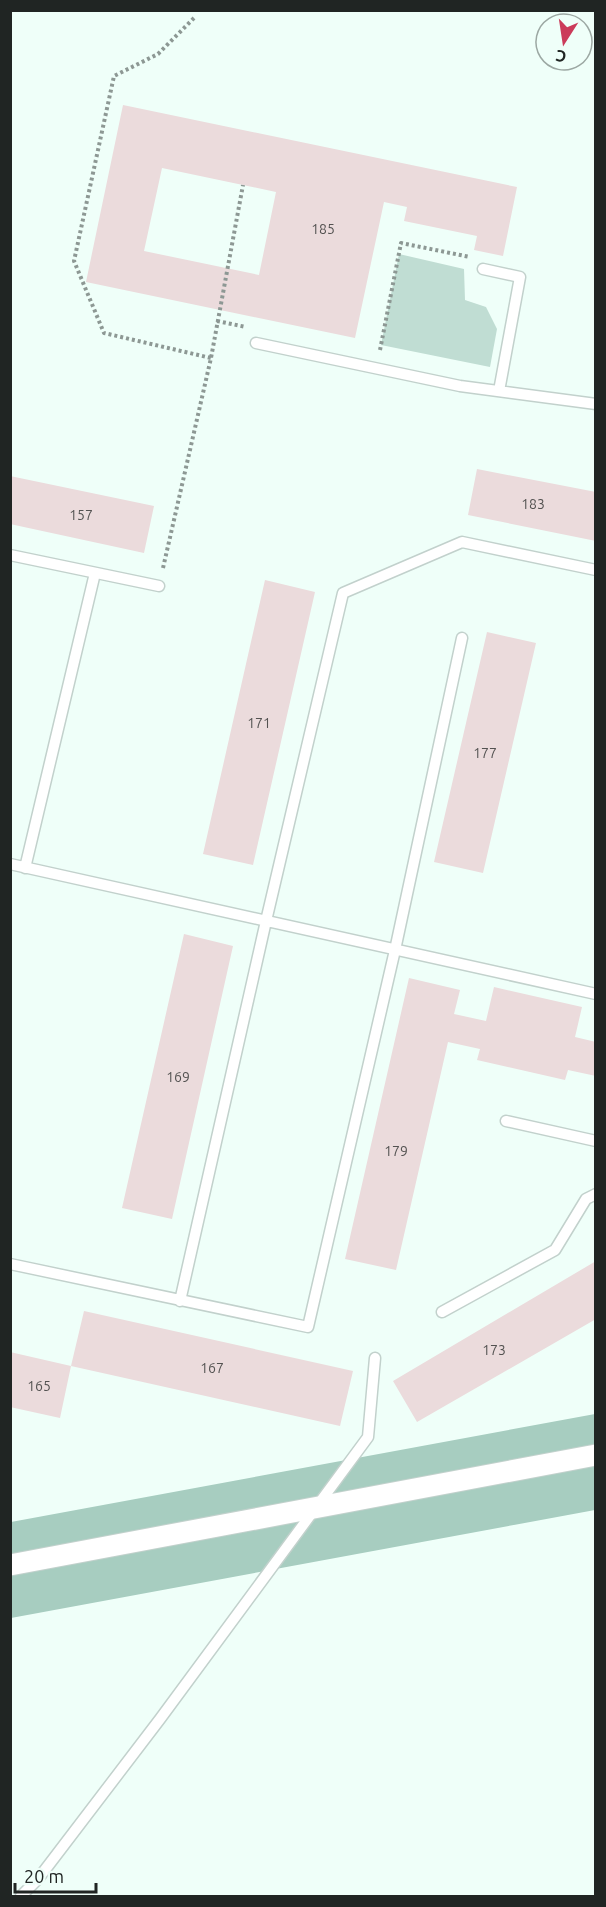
<svg xmlns="http://www.w3.org/2000/svg" width="606" height="1907" font-family="Ubuntu,sans-serif">
<style>
.green{fill:#c0ddd3}
.forest{fill:#a7cdc0}
.building{fill:#ebdbdc;fill-rule:evenodd}
.lines{fill:none;stroke-linecap:round;stroke-linejoin:round}
.service-casing{stroke:#c2d1cc;stroke-width:13}
.minor-casing{stroke:#c2d1cc;stroke-width:23}
.path{stroke:#8d9894;stroke-width:4;stroke-dasharray:3 3;stroke-linecap:butt}
.service{stroke:#fff;stroke-width:10}
.minor{stroke:#fff;stroke-width:21}
.labels{text-anchor:middle;stroke-width:6;stroke-linejoin:round;paint-order:stroke}
.number-label{font-size:14px;fill:#535251}
</style>
<rect width="100%" height="100%" fill="#effff9"/>
<path class="green" d="M399 254 464 269 465 300 486 307 497 329 490 367 381 345Z"/>
<path class="forest" d="M595 1414V1510L11 1618V1522Z"/>
<path class="building" d="M123 105 517 187 503 256 474 250 477 236 404 221 407 207 384 202 355 338 86 282ZM162 168 276 192 259 275 144 251Z
M477 469 596 492V541L468 515Z
M10 476 154 506 144 553 10 524Z
M265 580 315 592 253 865 203 854Z
M487 632 536 643 483 873 434 862Z
M184 934 233 946 172 1219 122 1208Z
M409 978 460 990 454 1014 486 1021 494 987 582 1007 575 1037 596 1042V1076L568 1070 565 1080 477 1060 480 1049 448 1042 396 1270 345 1259Z
M596 1261V1319L417 1422 393 1381Z
M84 1311 353 1371 340 1426 71 1366Z
M10 1352 71 1366 60 1418 10 1407Z"/>
<g class="lines">
<defs>
<path id="service" d="M483 269 520 277 499 391
M256 343 460 386 596 404
M10 555 159 586
M10 864 596 994
M25 868 95 573
M506 1121 596 1141
M10 1264 308 1327 395 950 462 638
M180 1301 266 921 343 593 462 542 596 570
M442 1312 555 1250 586 1199 596 1194
M21 1896 38 1879 160 1719 368 1437 375 1358"/>
<path id="minor" d="M10 1565 596 1455"/>
</defs>
<use href="#service" class="service-casing"/>
<use href="#minor" class="minor-casing"/>
<path class="path" d="M194 18 158 54 114 76 74 261 104 333 211 358
M217 321 246 327
M380 350 401 243 470 257
M163 568 211 358 243 185"/>
<use href="#service" class="service"/>
<use href="#minor" class="minor"/>
</g>
<g class="labels">
<g class="number-label">
<text x="323" y="234">185</text>
<text x="533" y="509">183</text>
<text x="81" y="520">157</text>
<text x="259" y="728">171</text>
<text x="485" y="758">177</text>
<text x="178" y="1082">169</text>
<text x="396" y="1156">179</text>
<text x="494" y="1355">173</text>
<text x="212" y="1373">167</text>
<text x="39" y="1391">165</text>
</g>
</g>
<rect width="606" height="1907" fill="none" stroke="#202523" stroke-width="24"/>
<g transform="translate(564 42) rotate(192)"><circle r="28" fill="#effff9" stroke="#9ca8a3" stroke-width="1.5"/>
<path d="M0-4.5L10 22L0 15L-10 22Z" fill="#cb3b5a"/>
<text y="-9" font-size="16" font-weight="bold" text-anchor="middle" fill="#202523">С</text>
</g>
<path d="M15 1883v9h81v-9" fill="none" stroke="#202523" stroke-width="3"/>
<text x="24" y="1883" font-size="18" fill="#202523" stroke="#effff9" stroke-width="4.5" paint-order="stroke">20 m</text>
</svg>
